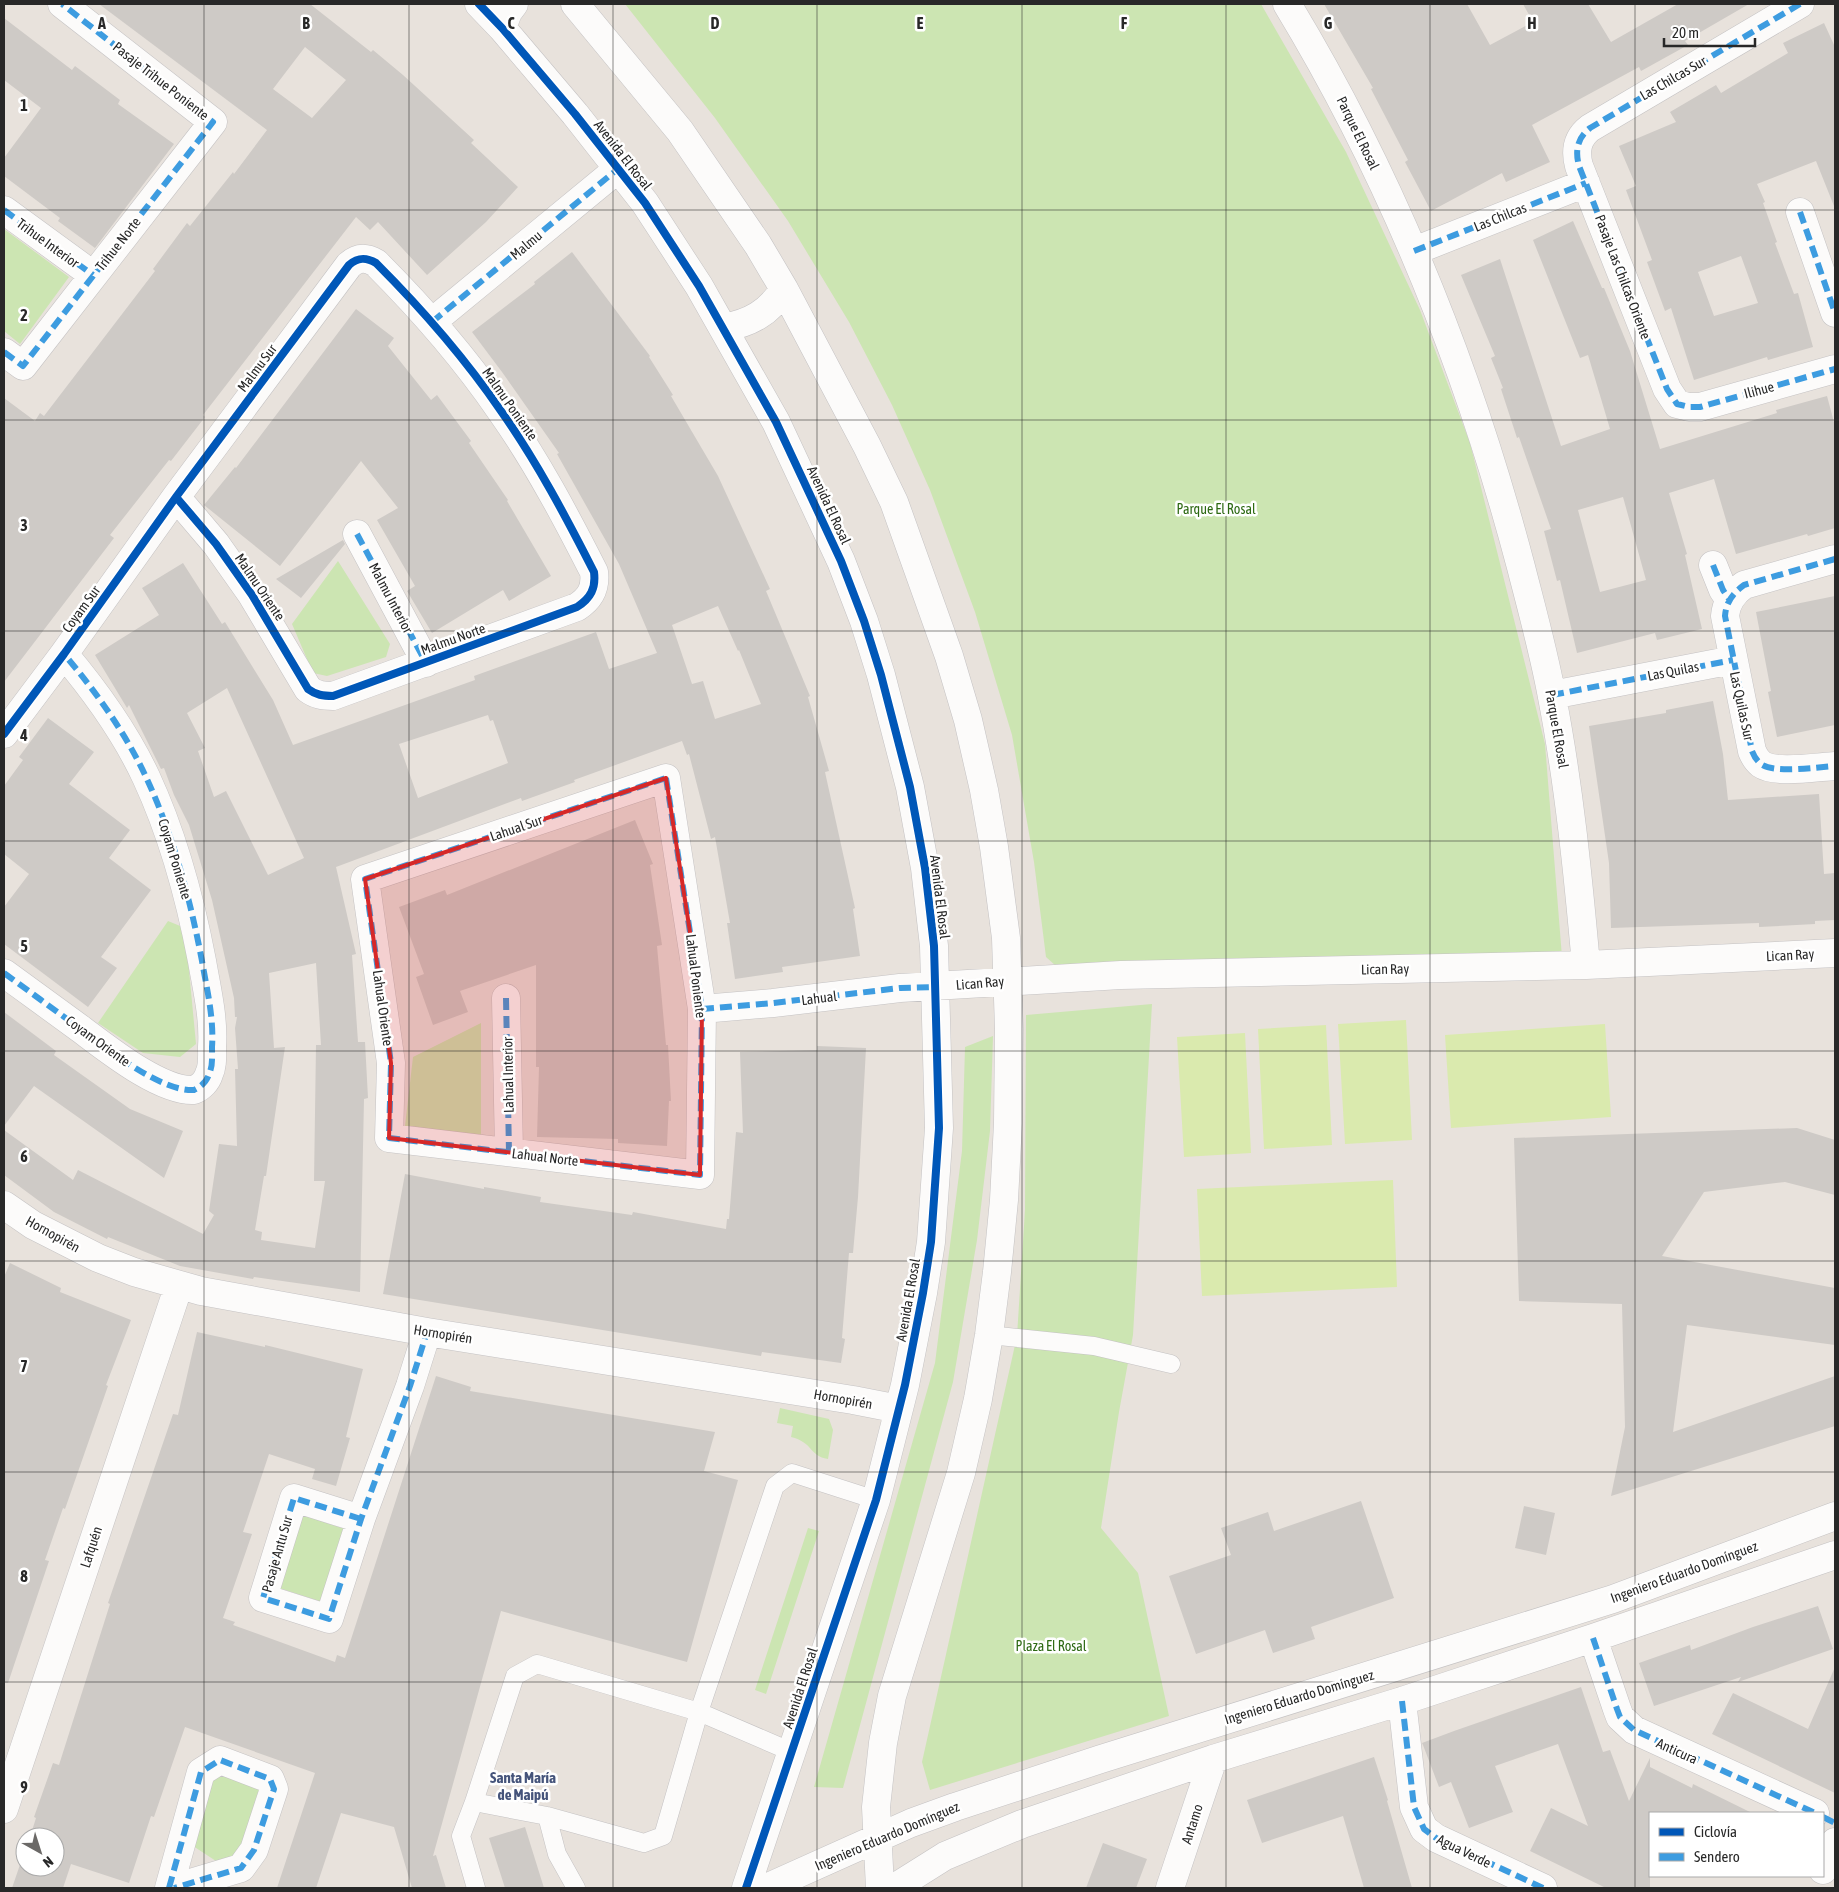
<svg xmlns="http://www.w3.org/2000/svg" width="1839" height="1892" font-family="'Asap Condensed',sans-serif">
<style>
.green{fill:#cce5b2}
.pitch{fill:#daeaae}
.building{fill:#cecac6;fill-rule:evenodd}
.lines{fill:none;stroke-linecap:round;stroke-linejoin:round}
.service-casing{stroke:#c4c2c3;stroke-width:19}
.minor-casing{stroke:#c4c2c3;stroke-width:29}
.service{stroke:#fcfbfa;stroke-width:18}
.minor{stroke:#fcfbfa;stroke-width:28}
.quiet{stroke:#3d9ce0;stroke-width:6;stroke-dasharray:12 6;stroke-linecap:butt}
.cycleway-casing{stroke:#fff;stroke-width:11}
.cycleway{stroke:#0057b8;stroke-width:8}
.marked{fill:#d62828;fill-opacity:0.2;stroke:#d62828;stroke-width:4;stroke-linejoin:round}
.grid{fill:none;stroke:#282828;stroke-width:1;stroke-opacity:0.55}
.labels{text-anchor:middle;stroke-width:5;stroke-linejoin:round;paint-order:stroke}
.street-label{font-size:14px;fill:#282828;stroke:#fff}
.park-label{font-size:14px;fill:#2d6913;stroke:#fff}
.neighbourhood-label{font-size:15px;font-weight:bold;fill:#45547b;stroke:#fff}
.grid-label{font-size:16px;text-anchor:middle;font-weight:bold;fill:#282828;stroke:#fff;stroke-width:5;stroke-linejoin:round;paint-order:stroke}
</style>
<rect width="100%" height="100%" fill="#e8e2dc"/>
<path class="green" d="M625 4H1261L1346 152 1420 310 1470 443 1545 744 1562 957 1056 966 1046 957 1034 862 1012 735 975 612 930 490 892 405 849 322 788 221 715 118Z
M4 229 69 277 20 344 4 331Z
M338 561 390 644 386 657 327 676 313 673 292 624Z
M168 921 185 928 196 1044 180 1057 143 1053 98 1023Z
M1152 1004 1133 1335 1119 1412 1101 1528 1138 1573 1169 1716 930 1790 922 1762 1017 1336 1025 1210 1026 1015Z
M481 1023V1137L405 1126 413 1057Z
M993 1036 990 1131 977 1240 953 1382 843 1788 814 1787 935 1363 962 1151 965 1047Z
M780 1408 829 1419 833 1430 828 1459C809 1456 813 1442 791 1437L793 1426 777 1423Z
M297 1513 345 1529 322 1602 273 1586Z
M808 1528 819 1531 766 1694 755 1690Z
M213 1772 262 1787 238 1860 219 1863 190 1844Z"/>
<path class="pitch" d="M1406 1020 1412 1140 1345 1144 1338 1024Z
M1605 1024 1611 1117 1451 1128 1445 1035Z
M1326 1025 1332 1145 1264 1149 1258 1029Z
M1245 1033 1251 1153 1184 1157 1177 1037Z
M1393 1180 1397 1287 1202 1296 1197 1189Z"/>
<path class="building" d="M99 4H310L371 52 373 50 403 75 474 140 471 143 518 187 486 222 427 275 378 222 370 230 356 217 203 415 205 417 171 461 169 460 110 535 114 538 4 682V398L35 421 40 413 44 416 155 271 153 269 187 223 190 226 233 172 234 174 267 130ZM305 47 346 80 312 118 273 89Z
M1324 4H1467L1490 45 1533 22 1523 4H1588L1611 42 1678 4H1749L1685 41 1688 45 1641 71 1639 67 1532 125 1550 162 1506 182 1502 173 1431 211 1405 162 1408 160 1371 89 1373 88Z
M4 18 72 70 75 66 120 100 118 104 174 144 95 248 58 221 60 218 4 176V158L41 108 4 80Z
M1824 23 1835 47V205L1834 206 1816 161 1757 184 1765 202 1763 203 1777 242 1775 243 1794 294 1798 293 1813 347 1768 360 1767 357 1694 380 1671 308 1665 311 1647 262 1652 260 1626 190 1636 186 1619 146 1676 122 1670 112 1716 85 1721 93 1788 53 1783 43ZM1741 256 1758 303 1714 316 1698 272Z
M1573 221 1602 288H1604L1630 351 1660 449 1777 413 1776 410 1827 396 1835 426V528L1808 536 1807 534 1736 554 1714 479 1669 493 1687 554 1685 555 1702 629 1657 640 1655 633 1577 653 1560 580 1557 581 1544 531 1551 529 1519 437 1517 438 1501 389 1503 388 1491 358 1495 356 1461 275 1500 259 1561 446 1610 429 1588 355 1580 358 1533 240ZM1623 497 1646 580 1600 592 1578 510Z
M572 252 650 356 649 357 673 395 671 396 718 476 770 589 766 591 810 696 808 697 829 771 825 772 855 908 853 909 860 956 782 967 783 972 735 979 727 923H730L715 837 711 839 689 754 687 755 682 741 574 780 575 782 522 801 521 798 336 867 356 954 352 955 358 1042H365L368 1098 364 1099 360 1292 254 1277 253 1279 180 1266 108 1237 107 1239 54 1212 4 1175V1130L73 1180 78 1170 203 1234 214 1215 209 1211 219 1144 237 1146 235 1069H238L235 1028 237 1017H235L234 998 212 900 189 825 174 795 164 768 161 769 129 705 127 708 95 655 159 615 142 588 183 563 222 624 225 622 273 700 293 745 475 680 474 676 596 632 609 669 657 653 619 564 557 454 559 453 502 372 472 332 535 284 534 282ZM718 606 738 651 739 650 761 704 715 719 703 681 692 684 672 625ZM227 688 304 858 268 875 226 791 214 797 198 751 205 748 187 713ZM488 715 490 721 493 720 508 763 418 798 399 744ZM316 963 321 1045H316L314 1181H325L315 1248 261 1240 262 1232 255 1230 264 1176H266L285 1047 274 1048 269 973Z
M356 309 394 338 388 346 431 400 437 395 471 441 469 443 508 500 507 501 551 576 509 601 503 590 432 633 407 591 415 586 377 520 398 508 361 461 280 566 204 505 235 467 236 468Z
M343 540 345 544 301 598 276 579Z
M1835 596V725L1777 737 1768 692 1771 691 1756 612Z
M1713 701 1723 754 1728 800 1819 794 1824 874 1835 873V920L1815 921V924L1759 927V923L1611 928 1609 863 1589 726 1666 713V710Z
M48 718 94 752 69 784 130 830 109 858 151 890 101 957 117 968 88 1007 4 944V907L29 874 4 854V786L23 760 19 757Z
M635 820 653 864 650 865 662 945 657 946 666 1045H668L671 1101H669L667 1146 618 1143V1139L537 1137 539 1067H536V965L460 991 468 1012 433 1025 416 977 424 974 399 907 445 890 447 895Z
M4 1012 56 1051 54 1055 130 1109 183 1131 164 1178 34 1086 4 1126Z
M817 1046 866 1048 858 1197 853 1253H849L842 1338 845 1339 841 1363 762 1352 761 1356 383 1294 405 1174 484 1189V1187L541 1197 540 1202 632 1215 633 1212 726 1229 727 1219H729L736 1132 743 1133 740 1052 817 1050Z
M1797 1128 1835 1140V1195L1785 1182 1704 1192 1662 1256 1835 1288V1345L1687 1325 1673 1432 1835 1376V1426L1611 1496 1625 1427 1622 1304 1519 1301 1514 1138Z
M10 1263 61 1288 60 1292 131 1320 106 1385 108 1386 65 1509 63 1508 45 1560 49 1561 8 1683H4V1277Z
M197 1332 265 1347V1345L363 1369 346 1437 350 1438 336 1486 312 1479 315 1469 269 1454 243 1532 252 1534 223 1618 235 1622 233 1625 335 1662 337 1655 345 1658 436 1376 471 1387 470 1391 715 1432 704 1471 738 1480 687 1662 501 1611 433 1856 436 1855 446 1888H412L394 1827 341 1813 316 1888H277L315 1773 185 1727 154 1817 151 1816 129 1883 71 1864 63 1888H12L25 1850V1867H55V1837H30L36 1818 34 1817 53 1763 59 1765 110 1604 108 1603 173 1414 178 1415Z
M1361 1501 1394 1598 1311 1627 1315 1639 1273 1653 1265 1630 1196 1654 1169 1576 1231 1555 1221 1528 1268 1512 1274 1531Z
M1524 1506 1555 1513 1546 1555 1515 1548Z
M1818 1606 1833 1649 1738 1682 1741 1677 1654 1706 1639 1663 1690 1645 1691 1650 1753 1627Z
M1835 1667V1793L1712 1734 1733 1693 1808 1729Z
M1581 1687 1603 1752 1610 1750 1629 1801 1650 1758V1767L1692 1788 1693 1784 1752 1813H1650V1888H1606L1530 1851 1551 1808 1588 1826 1558 1744 1495 1766 1513 1812 1469 1828 1451 1782 1439 1787 1423 1745 1422 1743 1454 1731Z
M1374 1757 1388 1800 1387 1801 1412 1888H1364L1343 1816 1262 1843 1247 1800Z
M525 1827 544 1888H505L489 1838Z
M1103 1843 1147 1859 1136 1888H1086Z"/>
<g class="lines">
<defs>
<path id="service" d="M989 1335 1094 1346 1171 1364
M474 1802 547 1816 644 1843 663 1836 699 1712 775 1486 792 1473 876 1500
M547 1816 557 1854 576 1888
M476 1888 461 1836 474 1802 515 1676 537 1664 699 1712 792 1752"/>
<path id="minor" d="M479 4 502 28 575 114 645 203 699 286 776 422 841 561 864 621 881 675 910 787 925 868 934 946 939 1128 931 1242 923 1293 905 1385 876 1500 746 1888
M575 4 680 131 758 245 784 289 867 446 894 502 949 656 968 720 984 790 994 847 1006 938 1009 1029 1008 1123 1004 1200 997 1272 989 1335 978 1399 961 1473 892 1696 883 1743 876 1807 880 1888
M1287 4C1393 179 1469 370 1521 567 1532 610 1544 653 1552 697 1569 785 1578 875 1586 965
M1800 4 1590 128C1577 138 1575 151 1579 166L1667 389 1677 404 1689 407H1700L1835 369
M502 28 508 12 514 4
M4 210 93 275
M1800 212 1835 313
M1414 251 1586 183
M432 322 619 168
M723 328C750 323 769 313 784 289
M4 352 23 366 213 122 62 4
M357 534 426 663
M1835 559 1744 585C1733 593 1726 602 1725 616L1752 751C1754 756 1756 760 1761 764 1775 774 1817 767 1835 766
M1713 565 1723 590 1729 599
M1552 695 1733 660
M4 734 64 654 176 497 349 265C358 257 366 257 376 263 422 309 464 357 501 411 537 462 566 517 594 572 596 588 591 598 577 607L333 696C323 696 316 695 308 689L252 595 216 544 176 497
M666 778 702 1009 700 1175 389 1138 391 1063 365 879Z
M4 973C29 991 53 1009 78 1027 105 1047 160 1092 194 1090 201 1087 207 1081 209 1074 213 1066 212 1056 212 1047 214 1018 207 990 202 961 190 898 173 835 146 777 125 732 96 692 64 654
M506 998 509 1152
M702 1009 773 1003 900 988 1121 975 1586 965 1835 953
M4 1205 33 1225 98 1258 134 1272 201 1291 427 1332 853 1400 899 1409
M361 1519 294 1498 263 1598 329 1619 361 1519 410 1386 427 1332
M1593 1638 1617 1709 1620 1717 1634 1730 1815 1813
M1402 1701 1414 1807 1424 1829 1436 1838 1543 1888
M4 1809 179 1285
M1823 1870 1835 1842
M169 1888 201 1772 220 1760 270 1779 274 1789 254 1850 241 1868 174 1888
M766 1888 911 1823 955 1807 1101 1759 1613 1599 1835 1516
M894 1888 945 1856 1022 1824 1213 1759 1402 1701 1593 1638 1835 1555
M1170 1888 1213 1759"/>
</defs>
<use href="#service" class="service-casing"/>
<use href="#minor" class="minor-casing"/>
<use href="#service" class="service"/>
<use href="#minor" class="minor"/>
<path class="quiet" d="M1800 4 1590 128C1577 138 1575 151 1579 166L1667 389 1677 404 1689 407H1700L1835 369
M4 210 93 275
M1800 212 1835 313
M1414 251 1586 183
M432 322 619 168
M4 352 23 366 213 122 62 4
M357 534 426 663
M1835 559 1744 585C1733 593 1726 602 1725 616L1752 751C1754 756 1756 760 1761 764 1775 774 1817 767 1835 766
M1713 565 1723 590 1729 599
M1552 695 1733 660
M666 778 702 1009 700 1175 389 1138 391 1063 365 879Z
M4 973C29 991 53 1009 78 1027 105 1047 160 1092 194 1090 201 1087 207 1081 209 1074 213 1066 212 1056 212 1047 214 1018 207 990 202 961 190 898 173 835 146 777 125 732 96 692 64 654
M506 998 509 1152
M702 1009 773 1003 900 988 935 987
M361 1519 294 1498 263 1598 329 1619 361 1519 410 1386 427 1332
M1593 1638 1617 1709 1620 1717 1634 1730 1815 1813
M1402 1701 1414 1807 1424 1829 1436 1838 1543 1888
M1823 1817 1835 1823
M169 1888 201 1772 220 1760 270 1779 274 1789 254 1850 241 1868 174 1888"/>
<defs>
<path id="cycleway" d="M479 4 502 28 575 114 645 203 699 286 776 422 841 561 864 621 881 675 910 787 925 868 934 946 939 1128 931 1242 923 1293 905 1385 876 1500 746 1888
M4 734 64 654 176 497 349 265C358 257 366 257 376 263 422 309 464 357 501 411 537 462 566 517 594 572 596 588 591 598 577 607L333 696C323 696 316 695 308 689L252 595 216 544 176 497"/>
</defs>
<use href="#cycleway" class="cycleway-casing"/>
<use href="#cycleway" class="cycleway"/>
</g>
<path class="marked" d="M666 778 702 1009 700 1175 389 1138 391 1063 365 879Z"/>
<path class="grid" d="M204 4V1888M409 4V1888M613 4V1888M817 4V1888M1022 4V1888M1226 4V1888M1430 4V1888M1635 4V1888M4 210H1835M4 420H1835M4 631H1835M4 841H1835M4 1051H1835M4 1261H1835M4 1472H1835M4 1682H1835"/>
<g class="labels">
<g class="street-label">
<text transform="translate(1673 78) rotate(-30)" y="5">Las Chilcas Sur</text>
<text transform="translate(161 81) rotate(38)" y="5">Pasaje Trihue Poniente</text>
<text transform="translate(1358 133) rotate(64)" y="5">Parque El Rosal</text>
<text transform="translate(623 155) rotate(52)" y="5">Avenida El Rosal</text>
<text transform="translate(1500 217) rotate(-22)" y="5">Las Chilcas</text>
<text transform="translate(48 243) rotate(36)" y="5">Trihue Interior</text>
<text transform="translate(118 244) rotate(-52)" y="5">Trihue Norte</text>
<text transform="translate(526 245) rotate(-40)" y="5">Malmu</text>
<text transform="translate(1623 277) rotate(69)" y="5">Pasaje Las Chilcas Oriente</text>
<text transform="translate(257 368) rotate(-53)" y="5">Malmu Sur</text>
<text transform="translate(1759 390) rotate(-15)" y="5">Ilihue</text>
<text transform="translate(510 404) rotate(55)" y="5">Malmu Poniente</text>
<text transform="translate(829 505) rotate(65)" y="5">Avenida El Rosal</text>
<text transform="translate(260 587) rotate(56)" y="5">Malmu Oriente</text>
<text transform="translate(391 598) rotate(62)" y="5">Malmu Interior</text>
<text transform="translate(81 609) rotate(-54)" y="5">Coyam Sur</text>
<text transform="translate(453 639) rotate(-20)" y="5">Malmu Norte</text>
<text transform="translate(1673 671) rotate(-11)" y="5">Las Quilas</text>
<text transform="translate(1742 706) rotate(78)" y="5">Las Quilas Sur</text>
<text transform="translate(1557 729) rotate(80)" y="5">Parque El Rosal</text>
<text transform="translate(516 828) rotate(-19)" y="5">Lahual Sur</text>
<text transform="translate(175 859) rotate(73)" y="5">Coyam Poniente</text>
<text transform="translate(940 897) rotate(83)" y="5">Avenida El Rosal</text>
<text transform="translate(1790 955) rotate(-3)" y="5">Lican Ray</text>
<text transform="translate(1385 969) rotate(-1)" y="5">Lican Ray</text>
<text transform="translate(696 976) rotate(83)" y="5">Lahual Poniente</text>
<text transform="translate(980 983) rotate(-5)" y="5">Lican Ray</text>
<text transform="translate(819 998) rotate(-7)" y="5">Lahual</text>
<text transform="translate(383 1008) rotate(82)" y="5">Lahual Oriente</text>
<text transform="translate(98 1041) rotate(36)" y="5">Coyam Oriente</text>
<text transform="translate(508 1075) rotate(-91)" y="5">Lahual Interior</text>
<text transform="translate(545 1157) rotate(7)" y="5">Lahual Norte</text>
<text transform="translate(53 1234) rotate(29)" y="5">Hornopirén</text>
<text transform="translate(908 1300) rotate(-80)" y="5">Avenida El Rosal</text>
<text transform="translate(443 1334) rotate(9)" y="5">Hornopirén</text>
<text transform="translate(843 1399) rotate(10)" y="5">Hornopirén</text>
<text transform="translate(91 1547) rotate(-72)" y="5">Lafquén</text>
<text transform="translate(277 1554) rotate(-74)" y="5">Pasaje Antu Sur</text>
<text transform="translate(1684 1572) rotate(-20)" y="5">Ingeniero Eduardo Domínguez</text>
<text transform="translate(800 1688) rotate(-72)" y="5">Avenida El Rosal</text>
<text transform="translate(1299 1697) rotate(-17)" y="5">Ingeniero Eduardo Domínguez</text>
<text transform="translate(1677 1751) rotate(24)" y="5">Anticura</text>
<text transform="translate(1192 1824) rotate(-72)" y="5">Antamo</text>
<text transform="translate(887 1836) rotate(-23)" y="5">Ingeniero Eduardo Domínguez</text>
<text transform="translate(1464 1851) rotate(26)" y="5">Agua Verde</text>
</g>
<g class="park-label">
<text x="1216" y="514">Parque El Rosal</text>
<text x="1051" y="1651">Plaza El Rosal</text>
</g>
<g class="neighbourhood-label">
<text x="523" y="1783">Santa María<tspan x="523" dy="17">de Maipú</tspan></text>
</g>
</g>
<g class="grid-label">
<text x="102" y="29">A</text>
<text x="306" y="29">B</text>
<text x="511" y="29">C</text>
<text x="715" y="29">D</text>
<text x="920" y="29">E</text>
<text x="1124" y="29">F</text>
<text x="1328" y="29">G</text>
<text x="1532" y="29">H</text>
<text x="24" y="111">1</text>
<text x="24" y="321">2</text>
<text x="24" y="531">3</text>
<text x="24" y="741">4</text>
<text x="24" y="952">5</text>
<text x="24" y="1162">6</text>
<text x="24" y="1372">7</text>
<text x="24" y="1582">8</text>
<text x="24" y="1793">9</text>
</g>
<rect width="1839" height="1892" fill="none" stroke="#282828" stroke-width="10"/>
<rect x="1649" y="1812" width="175" height="65" fill="#ffffff" stroke="#a9a9a9"/>
<rect x="1659" y="1828" width="25" height="8" fill="#0057b8" stroke="#a9a9a9"/>
<text x="1694" y="1837" font-size="15" fill="#282828">Ciclovía</text>
<rect x="1659" y="1853" width="25" height="8" fill="#3d9ce0" stroke="#a9a9a9"/>
<text x="1694" y="1862" font-size="15" fill="#282828">Sendero</text>
<g transform="translate(40 1852) rotate(141)"><circle r="24" fill="#ffffff" stroke="#a9a9a9"/>
<path d="M0-4L9 19L0 12L-9 19Z" fill="#6b6967"/>
<text y="-8" font-size="14" font-weight="bold" text-anchor="middle" fill="#282828">N</text>
</g>
<path d="M1664 38v8h91v-8" fill="none" stroke="#282828" stroke-width="2.5"/>
<text x="1672" y="38" font-size="15" fill="#282828" stroke="#ffffff" stroke-width="4" paint-order="stroke">20 m</text>
</svg>
